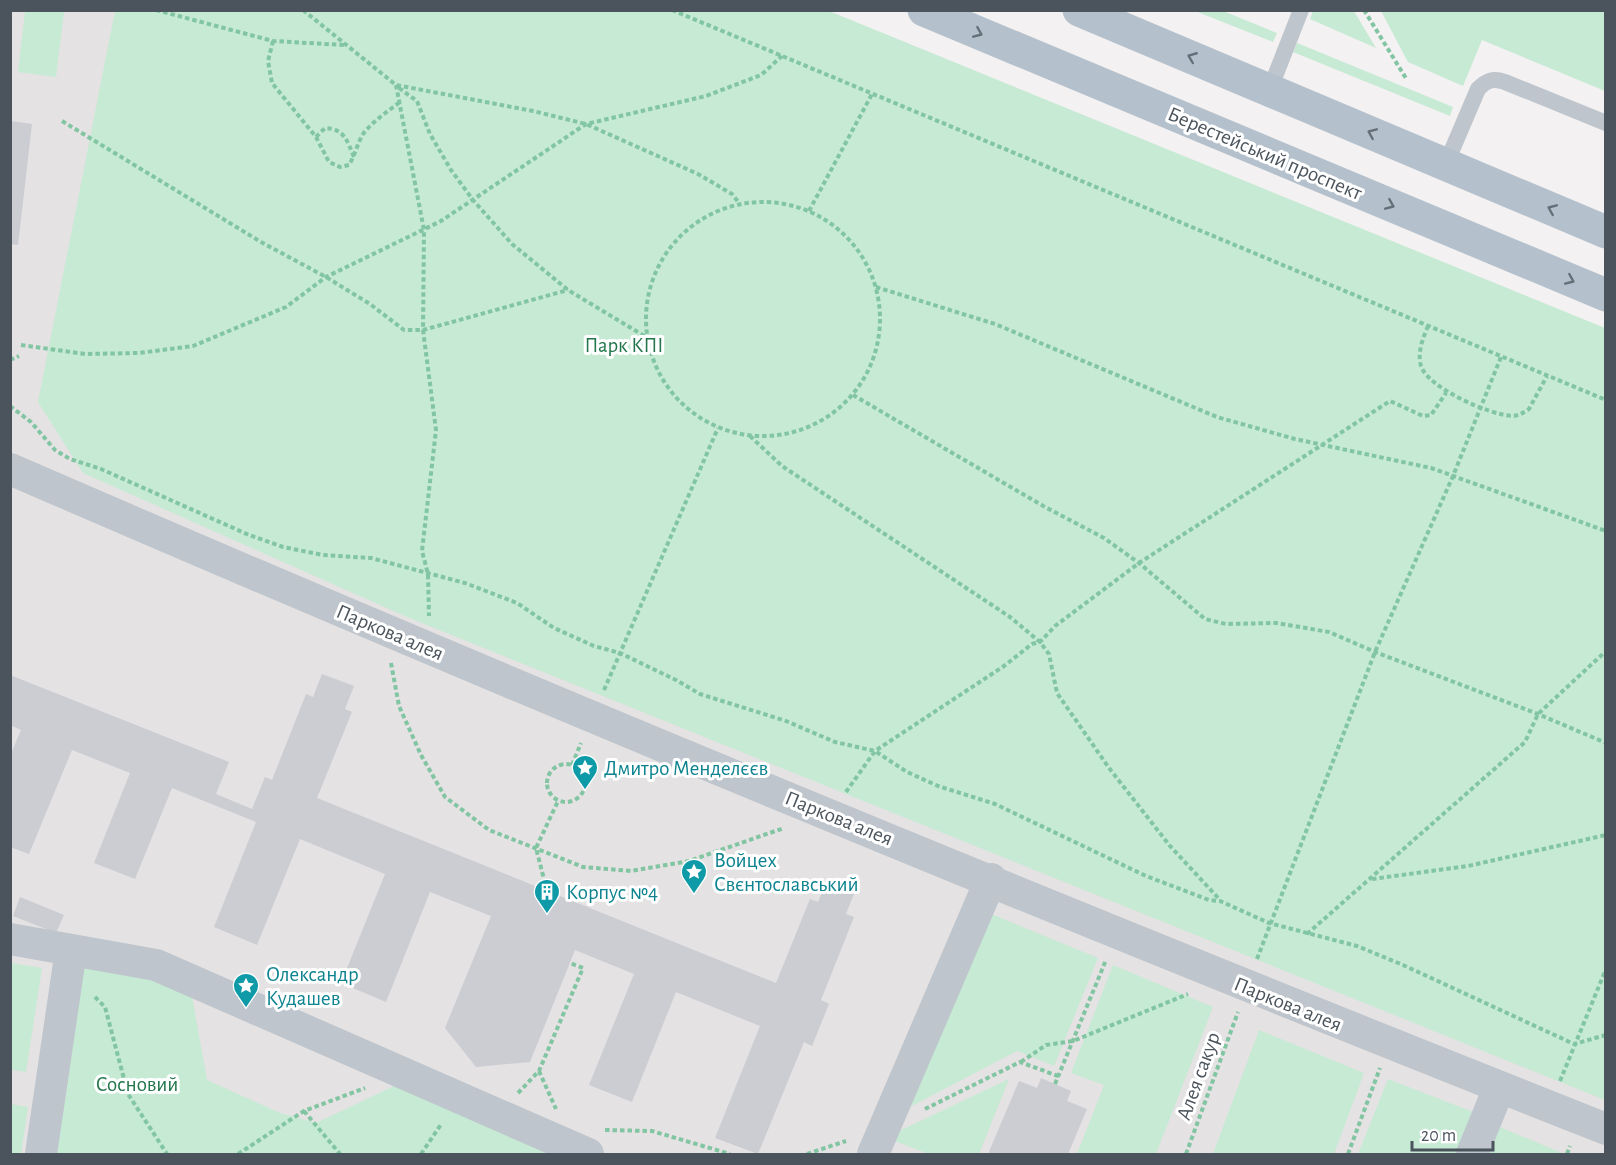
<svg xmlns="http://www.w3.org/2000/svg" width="1616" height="1165" font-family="'Alegreya Sans',sans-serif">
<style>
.education{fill:#e4e2e2}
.green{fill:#c6ead4}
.building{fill:#cbcdd3}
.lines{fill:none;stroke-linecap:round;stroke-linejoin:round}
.path{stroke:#82c5a3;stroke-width:4;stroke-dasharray:4.5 3;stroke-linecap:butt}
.lane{stroke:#bfc5cc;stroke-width:16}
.street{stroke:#bfc5cc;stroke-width:32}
.primary{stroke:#b4c0cc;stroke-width:33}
.oneway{stroke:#656f78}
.labels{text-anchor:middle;stroke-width:6;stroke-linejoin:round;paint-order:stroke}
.street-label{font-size:21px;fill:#4b545c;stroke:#fff}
.park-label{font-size:21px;fill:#23764c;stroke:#fff}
.culture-label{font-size:21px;fill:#0d838f;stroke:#fff;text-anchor:start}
</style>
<rect width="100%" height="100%" fill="#f3f1f1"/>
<path class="education" d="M10 11H687L1605 389V1154H11Z"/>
<path class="green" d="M49 11 64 12 56 77 18 72 25 11Z
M115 11H829L1605 328V1100L407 617 83 473 38 402Z
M1195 11H1223L1277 33 1273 42Z
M1313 11H1354L1376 48 1310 19Z
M1381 11H1605V91L1482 40 1463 86 1408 62Z
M1297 43 1453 107 1450 116 1293 52Z
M991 914 1098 958 1054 1066 1017 1051 904 1110Z
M11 963 42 968 26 1072 11 1070Z
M1113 965 1213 1007 1156 1154H1077L1104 1085 1071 1073Z
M83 968 155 978 191 991 207 1080 280 1113 316 1123 405 1081 566 1154H57Z
M1259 1030 1364 1073 1334 1154H1213Z
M1009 1079 979 1154H929L892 1140 895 1133Z
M1388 1079 1473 1112 1456 1154H1358Z
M11 1104 28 1107 21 1154H11Z
M1495 1125 1562 1153 1483 1154Z"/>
<path class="building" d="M10 121 32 124 18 245 10 244Z
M322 674 354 686 345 709 352 712 317 798 776 983 810 899 818 902 827 880 855 891 846 914 854 917 821 1000 829 1004 812 1046 804 1042 758 1154 715 1138 760 1026 676 992 632 1102 589 1085 634 974 575 950 530 1062 476 1067 445 1028 491 916 430 892 386 1002 341 983 385 874 300 839 257 945 214 927 256 822 172 788 135 879 94 863 130 773 72 750 29 854 10 847V756L21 730 10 725V675L229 762 216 794 252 809 265 777 272 780 306 694 313 697Z
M20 897 64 915 56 933 13 916Z
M1041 1078 1071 1091 1067 1101 1087 1109 1068 1154H988L1019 1081 1037 1088Z"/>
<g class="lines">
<path class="path" d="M156 10 273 41 344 45
M303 10 396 85 533 111 586 124 698 174 732 194 739 203
M672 10 1606 400
M1364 10 1407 80
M273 41 268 61 272 83 316 137 329 162 340 167 349 165C355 155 358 142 363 134 373 121 387 112 400 102
M396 85 424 230 423 330 436 430 422 551 428 574 429 616
M399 88 417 101 430 134 451 170 473 200 512 244 568 290 646 337
M62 121 261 242 326 277 370 304 404 330H423L568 290
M316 137 325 128C345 129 347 141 354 157
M646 319a117 117 0 1 1 234 0a117 117 0 1 1-234 0Z
M809 211 872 94
M876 287 995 324 1217 417 1295 439 1431 468 1606 531
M1428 326C1423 338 1417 353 1421 366 1428 388 1490 415 1512 416 1518 416 1523 413 1529 409L1547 376
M21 345 85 354 139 353 193 346 286 307 326 277 441 221 586 124 706 96 761 75 782 56
M10 360 19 356
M853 395 1045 507 1104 538 1139 563 1205 619 1226 624 1276 623 1329 632 1375 652 1538 714 1606 743
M10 406 31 422 55 450 70 459 101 469 249 535 283 547 323 555 371 558 465 583 517 603 554 628 594 646 620 653 676 680 700 694 786 721 835 742 875 751 907 772 938 786 995 804 1146 876 1209 900 1220 901 1269 923 1357 946 1403 965 1574 1044 1606 1035
M750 436 782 466 1010 617 1040 642 1049 654 1057 693 1109 768 1170 846 1220 900
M391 663 399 706 421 755 445 797 489 830 583 867 631 871 689 861 784 828
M604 690 718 428
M547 783a19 19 0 1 1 38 0a19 19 0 1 1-38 0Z
M572 765 581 743
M846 792 875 751 1004 666 1032 644 1040 642 1055 626 1139 563 1390 401 1423 416 1431 415 1446 393
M1372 879 1468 866 1606 835
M547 891 536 848 558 801
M1307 934 1525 742 1538 714 1606 651
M1257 959 1375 652 1453 476 1501 357
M95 997 105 1007 128 1094 167 1154
M1021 1062 1046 1045 1073 1041 1188 994
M539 1071 556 1109
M1560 1081 1606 969
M1055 1084 1106 960
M518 1093 539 1071 583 968 570 963
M925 1109 1020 1062 1058 1076
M304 1111 340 1154
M605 1130 652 1131 730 1154
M238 1154 304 1111 365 1088
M421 1154 442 1123
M807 1154 846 1141
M1186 1154 1238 1012
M1348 1154 1380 1068
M1567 1154 1570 1146"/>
<path class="lane" d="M1270 89 1301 10
M1446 164 1478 89C1487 80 1493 78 1505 82L1606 123"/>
<path class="street" d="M10 469C538 698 1071 917 1606 1129
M10 939 156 965 588 1154
M41 1154 71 950
M873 1154 991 879
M1472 1154 1499 1088"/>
<path class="primary" d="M924 10 1606 295
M1079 10 1606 232"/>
</g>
<defs><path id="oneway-chevron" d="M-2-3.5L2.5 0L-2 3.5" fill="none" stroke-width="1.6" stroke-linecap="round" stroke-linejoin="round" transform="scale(1.5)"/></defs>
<g class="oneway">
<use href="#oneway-chevron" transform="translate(978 33) rotate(23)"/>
<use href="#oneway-chevron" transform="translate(1192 57) rotate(-158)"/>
<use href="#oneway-chevron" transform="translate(1372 133) rotate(-157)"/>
<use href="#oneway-chevron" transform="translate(1390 205) rotate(23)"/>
<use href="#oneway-chevron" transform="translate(1552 209) rotate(-157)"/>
<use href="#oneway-chevron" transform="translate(1570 280) rotate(23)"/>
</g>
<defs>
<symbol id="sight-pin" viewBox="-11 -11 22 30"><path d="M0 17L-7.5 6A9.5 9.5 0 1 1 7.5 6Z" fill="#0f9aa8" stroke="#fff"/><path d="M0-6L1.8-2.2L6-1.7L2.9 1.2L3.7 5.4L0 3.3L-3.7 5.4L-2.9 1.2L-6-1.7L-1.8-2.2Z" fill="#fff"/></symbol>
<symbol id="building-pin" viewBox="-11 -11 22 30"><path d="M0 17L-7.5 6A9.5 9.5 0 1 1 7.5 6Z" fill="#0f9aa8" stroke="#fff"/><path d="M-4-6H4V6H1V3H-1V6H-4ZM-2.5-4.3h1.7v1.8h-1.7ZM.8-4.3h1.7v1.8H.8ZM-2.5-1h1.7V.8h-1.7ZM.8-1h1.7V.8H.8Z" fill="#fff"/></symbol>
</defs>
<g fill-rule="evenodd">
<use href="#sight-pin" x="570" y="753" width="30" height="40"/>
<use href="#sight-pin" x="679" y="857" width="30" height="40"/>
<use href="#building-pin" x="532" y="877" width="30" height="40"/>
<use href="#sight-pin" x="231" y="971" width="30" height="40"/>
</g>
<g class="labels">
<g class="street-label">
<text transform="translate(1265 153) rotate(23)" y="7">Берестейський проспект</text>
<text transform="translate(390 632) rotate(23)" y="7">Паркова алея</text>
<text transform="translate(839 818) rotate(22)" y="7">Паркова алея</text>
<text transform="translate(1288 1004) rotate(22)" y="7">Паркова алея</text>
<text transform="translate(1198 1076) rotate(-70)" y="7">Алея сакур</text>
</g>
<g class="park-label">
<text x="624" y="352">Парк КПІ</text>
<text x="137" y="1091">Сосновий</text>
</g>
<g class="culture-label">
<text x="604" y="775">Дмитро Менделєєв</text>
<text x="714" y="867">Войцех<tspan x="714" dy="24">Свєнтославський</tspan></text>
<text x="566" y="899">Корпус №4</text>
<text x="266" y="981">Олександр<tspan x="266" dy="24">Кудашев</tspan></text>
</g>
</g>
<rect width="1616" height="1165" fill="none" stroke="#4b545c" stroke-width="24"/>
<path d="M1412 1141v9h81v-9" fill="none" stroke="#4b545c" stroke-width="3"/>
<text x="1421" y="1141" font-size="18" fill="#4b545c" stroke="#ffffff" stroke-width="4.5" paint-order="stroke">20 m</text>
</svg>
